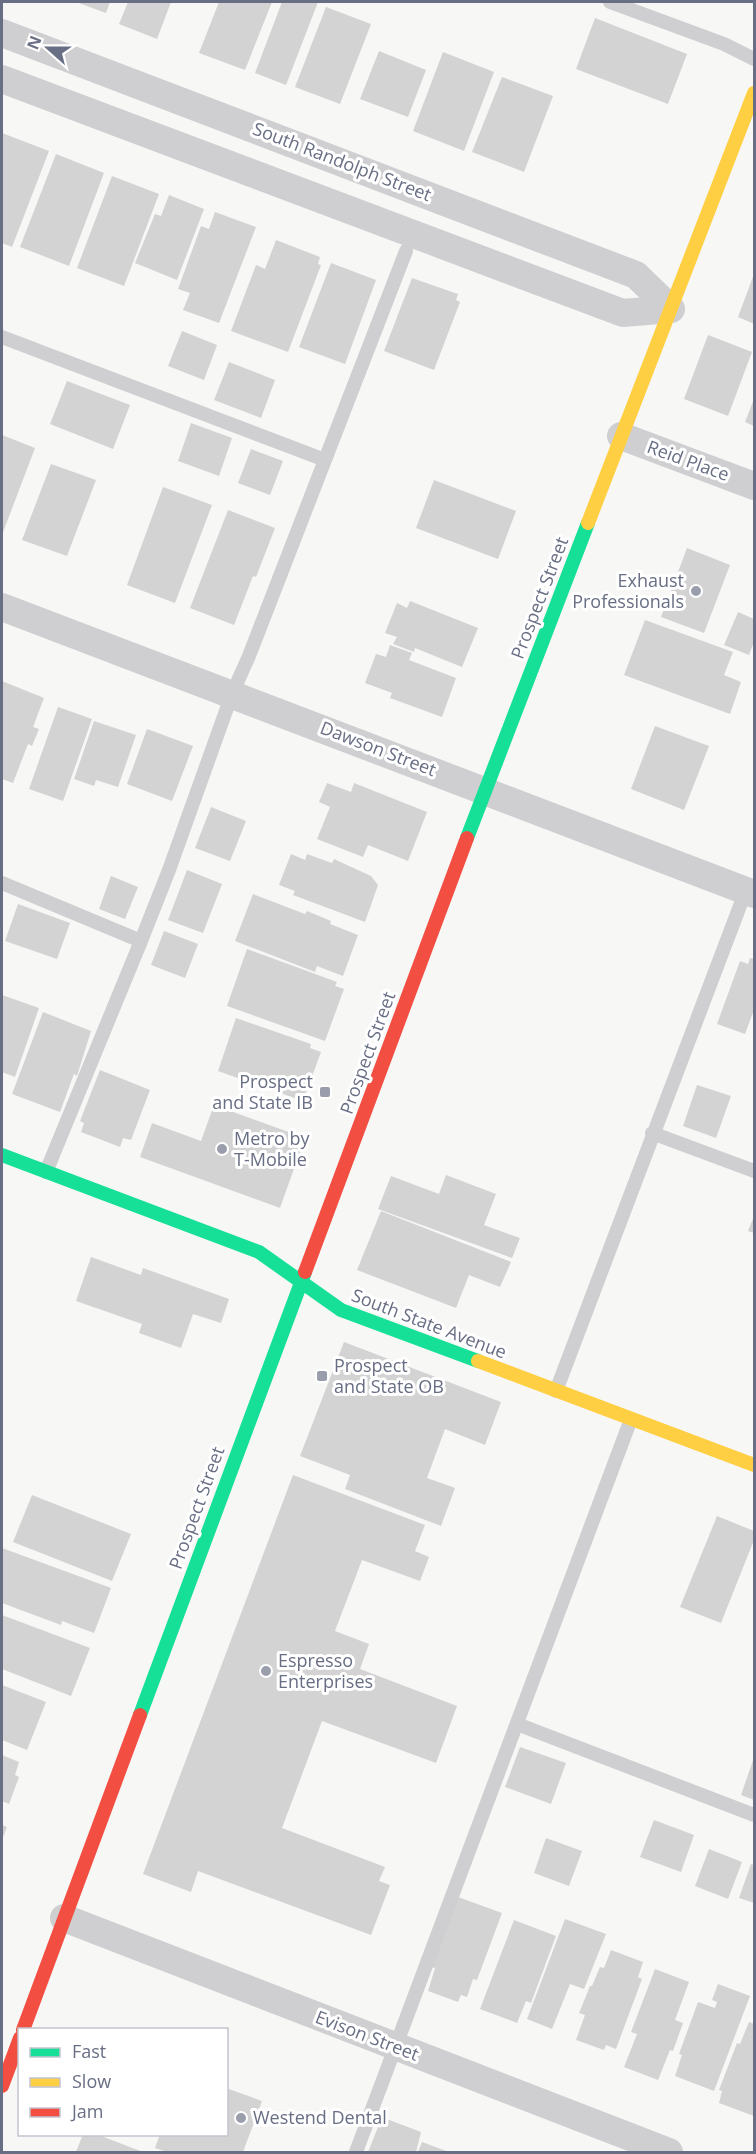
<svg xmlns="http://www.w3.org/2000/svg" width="756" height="2154" font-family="'Open Sans',sans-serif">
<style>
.building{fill:#d3d3d4}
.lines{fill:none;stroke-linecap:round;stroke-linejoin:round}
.lane{stroke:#cfcfd1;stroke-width:14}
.street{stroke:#cfcfd1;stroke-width:28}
.fast{stroke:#16e098;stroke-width:14}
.slow{stroke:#ffcf43;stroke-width:14}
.jam{stroke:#f24e42;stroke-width:14}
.poi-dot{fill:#9a9eac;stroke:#fff;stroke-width:2}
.labels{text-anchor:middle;stroke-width:6;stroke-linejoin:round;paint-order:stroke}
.street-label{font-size:18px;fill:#686e84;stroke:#fff}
.poi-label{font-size:18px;fill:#686e84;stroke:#fff;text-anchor:start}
</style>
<rect width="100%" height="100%" fill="#f7f7f6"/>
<path class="building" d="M76 2H110L106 13Z
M128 2H171L157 39 119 24Z
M219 2H272L245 70 199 53Z
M282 2H318L286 85 255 73Z
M326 7 371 24 340 104 295 87Z
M595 18 687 54 668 104 576 69Z
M379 51 426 70 408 117 360 99Z
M443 52 494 72 464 151 413 131Z
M502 77 553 96 524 172 472 152Z
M2 133 49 151 12 247 2 243Z
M56 154 104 173 69 266 20 247Z
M112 176 159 194 124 286 77 268Z
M169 195 204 209 177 280 135 263 155 214 161 216Z
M215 212 256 227 219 323 183 310 190 293 178 289 201 226 209 229Z
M276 240 320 257 318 264 321 265 288 352 231 331 256 265 265 269Z
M331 263 376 280 345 364 299 347Z
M754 274V324L738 317Z
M412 278 458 294 456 300 460 302 434 370 384 351Z
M182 331 217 345 204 380 168 366Z
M708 335 752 352 728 416 684 399Z
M229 362 275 380 261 418 214 400Z
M67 381 130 405 113 449 50 424Z
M754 399V426L745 422Z
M191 423 232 438 219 476 178 461Z
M2 435 35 448 2 535Z
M251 449 283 461 270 495 238 483Z
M51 464 96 480 67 556 22 540Z
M434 480 516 511 498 559 416 528Z
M163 487 212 505 175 603 127 585Z
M228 510 275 528 256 577 253 576 234 625 190 608Z
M687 548 730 565 704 633 661 617Z
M410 601 478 628 462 667 415 648 414 652 393 644 397 637 385 633 397 603 407 608Z
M738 612 754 619V642L749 655 724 645Z
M645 620 733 652 724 675 741 682 730 714 624 675Z
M390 645 412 653 409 660 456 678 442 717 390 698 392 693 365 683 376 654 386 657Z
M2 681 44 698 33 727 39 729 32 746 28 744 13 783 2 779Z
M58 707 92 719 63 801 29 789Z
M94 721 136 735 118 787 96 780 94 786 74 779Z
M655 726 709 746 684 810 631 789Z
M147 729 193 746 172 801 127 784Z
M327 783 351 792 354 783 427 812 408 861 368 845 363 857 317 839 330 807 319 802Z
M211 807 246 821 230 861 195 848Z
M291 854 305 860 307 854 332 863 334 859 371 876 378 885 365 922 293 895 295 891 279 885Z
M187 870 222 884 203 933 168 920Z
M111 876 138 887 125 919 99 909Z
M253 894 305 914 307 911 331 921 330 924 358 935 343 976 317 966 315 972 235 941Z
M18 904 70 923 57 959 5 941Z
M164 931 198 944 185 978 151 965Z
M247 949 337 982 335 986 344 989 325 1041 227 1006Z
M750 958 754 959V1010L745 1034 717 1024 740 961 748 964Z
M2 995 39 1008 15 1077 2 1072Z
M43 1012 91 1031 77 1076 74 1074 60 1112 12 1094Z
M236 1018 311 1044 310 1048 321 1052 303 1101 218 1071Z
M100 1070 150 1090 131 1140 123 1138 120 1147 81 1132 84 1123 80 1121Z
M697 1085 731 1096 716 1138 683 1126Z
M214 1105 305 1138 280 1208 140 1157 152 1123 201 1141Z
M446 1175 496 1194 484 1225 520 1238 512 1258 378 1209 391 1176 439 1194Z
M381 1211 511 1262 500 1287 469 1275 456 1308 357 1270Z
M754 1216V1233L748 1231Z
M91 1257 141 1275 143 1268 229 1299 221 1323 193 1314 181 1348 139 1333 142 1324 76 1301Z
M344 1342 501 1402 485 1445 445 1429 427 1478 455 1488 441 1526 345 1489 350 1475 300 1456Z
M293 1475 425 1525 415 1551 429 1557 420 1581 362 1560 335 1631 369 1644 360 1669 457 1706 436 1763 322 1721 282 1828 385 1867 379 1881 390 1885 371 1935 198 1871 191 1892 143 1874Z
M32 1495 131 1534 112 1581 13 1542Z
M717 1516 754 1531V1540L721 1623 680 1607Z
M2 1548 111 1588 94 1633 62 1621 61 1625 2 1603Z
M2 1615 90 1648 71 1696 2 1669Z
M2 1685 46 1702 27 1750 2 1740Z
M520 1747 566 1763 551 1804 505 1787Z
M2 1755 19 1762 15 1775 19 1777 9 1804 2 1801Z
M753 1760 754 1761V1800L741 1795Z
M654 1820 694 1835 681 1872 640 1857Z
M2 1825 7 1827 2 1840Z
M546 1838 582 1851 569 1886 534 1873Z
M709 1849 742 1862 728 1899 695 1886Z
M751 1864 754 1865V1903L739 1898Z
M458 1897 502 1913 477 1980 473 1979 467 1997 461 1995 458 2002 428 1991 435 1968 431 1967Z
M565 1919 606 1934 584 1989 570 1984 552 2029 527 2019Z
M514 1920 556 1936 531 2003 526 2001 517 2023 480 2009Z
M611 1950 643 1962 638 1977 642 1979 616 2049 606 2045 604 2050 576 2040 585 2015 579 2013 590 1986H592L600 1967 604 1968Z
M655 1969 689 1982 675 2020 683 2023 673 2051 670 2050 658 2080 624 2067 637 2034 631 2032Z
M718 1984 750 1996 714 2091 675 2076 682 2055 679 2054 698 2002 715 2008 717 2002 712 2000Z
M749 2022 754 2024V2116L719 2103 722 2091 719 2090 737 2043 740 2044Z
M226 2088 262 2101 243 2152H167L155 2148 160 2134H226Z
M384 2118 421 2132 416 2152H368L378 2127 380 2128Z
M83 2134H96L143 2152H76Z
M422 2142 449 2152H418Z"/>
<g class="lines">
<path class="lane" d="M610 2 724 44 754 59
M2 337 325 460
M2 883 141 941
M652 1133 754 1171
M46 1172 141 941 169 870 232 694 249 656 406 251
M556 1391 746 890
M517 1724 754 1815
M356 2152 631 1419"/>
<path class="street" d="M2 33 636 275 671 309
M2 79 623 313 671 309
M621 436 754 486
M2 607 754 894
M64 1918 669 2152"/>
<path class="fast" d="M467 838 588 523
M2 1155 259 1252 341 1310 478 1361
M140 1715 305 1272"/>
<path class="slow" d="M588 523 754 93
M478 1361 754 1465"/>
<path class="jam" d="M305 1272 467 838
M23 2030 140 1715
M2 2086 20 2038"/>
</g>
<g class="poi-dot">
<circle cx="696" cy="591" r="6"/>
<rect x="319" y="1086" width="12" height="12" rx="3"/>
<circle cx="222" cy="1149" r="6"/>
<rect x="316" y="1370" width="12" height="12" rx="3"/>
<circle cx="266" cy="1671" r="6"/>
<circle cx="241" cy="2118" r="6"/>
</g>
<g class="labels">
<g class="street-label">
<text transform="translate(342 162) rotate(21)" y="6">South Randolph Street</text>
<text transform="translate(688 461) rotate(20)" y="6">Reid Place</text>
<text transform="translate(540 598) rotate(-69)" y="6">Prospect Street</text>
<text transform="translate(378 749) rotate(21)" y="6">Dawson Street</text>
<text transform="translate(368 1053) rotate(-70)" y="6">Prospect Street</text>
<text transform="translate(429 1324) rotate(21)" y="6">South State Avenue</text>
<text transform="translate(197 1508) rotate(-70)" y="6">Prospect Street</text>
<text transform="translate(367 2036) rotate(21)" y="6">Evison Street</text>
</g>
<g class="poi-label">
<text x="684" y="587" text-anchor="end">Exhaust<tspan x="684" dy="21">Professionals</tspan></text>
<text x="313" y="1088" text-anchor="end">Prospect<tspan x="313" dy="21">and State IB</tspan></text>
<text x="234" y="1145">Metro by<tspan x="234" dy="21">T-Mobile</tspan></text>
<text x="334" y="1372">Prospect<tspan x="334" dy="21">and State OB</tspan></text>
<text x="278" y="1667">Espresso<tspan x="278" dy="21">Enterprises</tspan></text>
<text x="253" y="2124">Westend Dental</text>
</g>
</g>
<rect width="756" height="2154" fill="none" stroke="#686e84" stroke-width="6"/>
<rect x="18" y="2028" width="210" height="108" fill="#ffffff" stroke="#c3c5ce" stroke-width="1.5"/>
<rect x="30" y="2048" width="30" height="9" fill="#16e098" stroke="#c3c5ce" stroke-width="1.5"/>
<text x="72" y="2058" font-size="18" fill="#686e84">Fast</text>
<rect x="30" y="2078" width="30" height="9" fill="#ffcf43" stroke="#c3c5ce" stroke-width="1.5"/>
<text x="72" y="2088" font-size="18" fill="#686e84">Slow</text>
<rect x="30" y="2108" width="30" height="9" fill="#f24e42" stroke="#c3c5ce" stroke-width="1.5"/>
<text x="72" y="2118" font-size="18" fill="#686e84">Jam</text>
<g transform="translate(48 48) rotate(291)" stroke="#ffffff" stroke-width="4.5" paint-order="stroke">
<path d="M0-4.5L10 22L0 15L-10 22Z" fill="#686e84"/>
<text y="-9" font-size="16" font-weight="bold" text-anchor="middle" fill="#686e84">N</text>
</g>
</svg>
